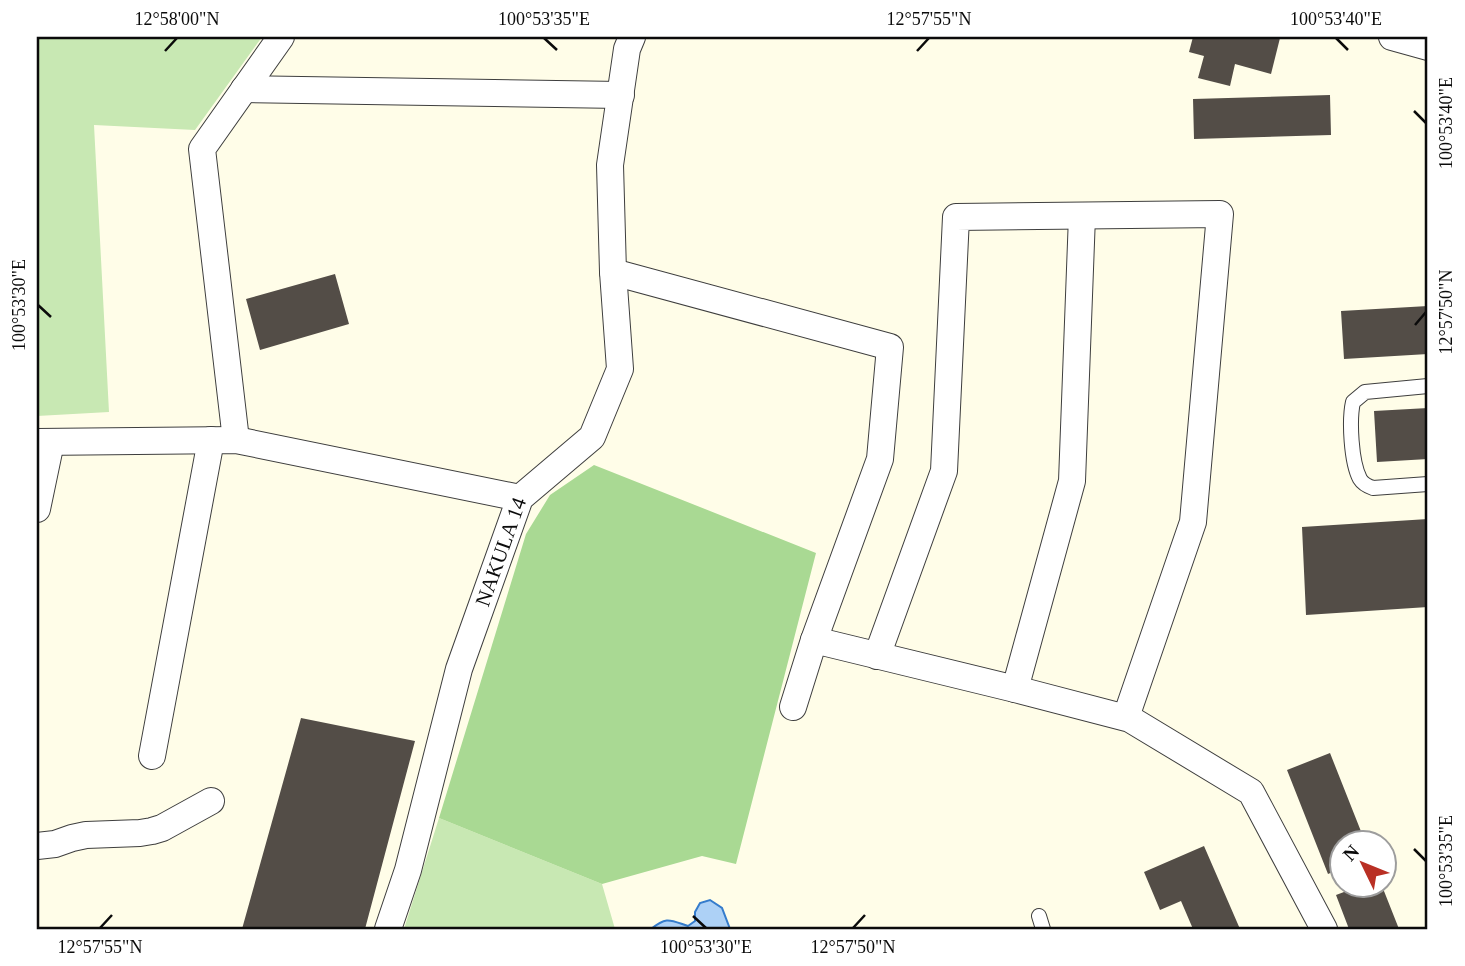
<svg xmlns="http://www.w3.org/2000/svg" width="1465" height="966" font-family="'Times New Roman',serif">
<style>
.green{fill:#c8e8b3}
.forest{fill:#a9d993}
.water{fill:#add1f6;stroke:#357ccc;stroke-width:2}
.building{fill:#534d47}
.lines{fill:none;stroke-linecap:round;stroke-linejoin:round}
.service-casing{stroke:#3e3e3e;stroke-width:16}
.minor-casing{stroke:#3e3e3e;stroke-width:28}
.service{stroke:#fff;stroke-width:14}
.minor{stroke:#fff;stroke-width:26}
.ticks{fill:none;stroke:#0b0b0b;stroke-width:2.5}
.labels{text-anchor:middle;stroke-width:7;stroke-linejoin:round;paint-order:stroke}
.street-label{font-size:21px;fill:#0b0b0b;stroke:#fff}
.neatline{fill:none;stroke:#0b0b0b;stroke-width:2.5}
.ticks-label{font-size:18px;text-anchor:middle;fill:#0b0b0b}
</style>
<rect width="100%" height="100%" fill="#fffde8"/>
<path class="green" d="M37 37H262L195 130 94 125 109 412 37 416Z
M439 818 602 884 615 929H404Z"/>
<path class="forest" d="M594 465 816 553 736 864 702 856 602 884 439 818 526 534 550 495Z"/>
<path class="water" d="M710 900 722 908 730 929H651C667 916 670 920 688 926L695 921V912L700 903Z"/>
<path class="building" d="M1193 37H1276L1280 38 1271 74 1235 64 1230 86 1198 78 1204 56 1189 52Z
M1330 95 1331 135 1194 139 1193 99Z
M335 274 349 324 260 350 246 299Z
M1428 306V354L1344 359 1341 311Z
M1428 408V459L1377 462 1374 411Z
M1428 519V607L1306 615 1302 527Z
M301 718 415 741 365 929H242Z
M1330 753 1366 844H1342V868L1328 874 1287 770Z
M1204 846 1240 929H1193L1181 901 1160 910 1144 872Z
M1360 886H1382L1399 929H1349L1336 895Z"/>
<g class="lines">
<defs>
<path id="service" d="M1428 386 1365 392 1353 402C1349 420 1351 462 1360 479 1363 484 1367 486 1373 488L1428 484
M1039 916 1043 929"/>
<g id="minor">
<path d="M1392 37 1428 47"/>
<path d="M244 89 621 95"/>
<path d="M613 272 890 347 880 459 814 640 793 707"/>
<path d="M236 440 202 149 281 37"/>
<path d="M37 442 236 440 520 498"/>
<path d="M37 509 51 442"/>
<path d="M814 640 1015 689 1130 719 1251 792 1324 929"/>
<path d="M877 656 944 471 956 217 1220 214 1193 522 1126 717"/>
<path d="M1015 689 1072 481 1082 216"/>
<path d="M152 756 211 440"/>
<path d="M37 846 55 844 72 838 86 835 140 833 152 831 162 828 211 801"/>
<path id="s1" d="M388 929 408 870 459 669 520 498 592 437 620 369 613 272 610 165 627 49 632 37"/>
</g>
</defs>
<use href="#service" class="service-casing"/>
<use href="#minor" class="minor-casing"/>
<use href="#service" class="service"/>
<use href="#minor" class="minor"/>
</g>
<path class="ticks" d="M544 38 557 50M1336 38 1348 50M165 51 177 38M917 51 929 38M1414 111 1426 123M38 305 51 317M1415 325 1426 312M1414 849 1426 861M693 916 706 928M100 928 112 915M853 928 865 915"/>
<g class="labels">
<g class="street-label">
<text dy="7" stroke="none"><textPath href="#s1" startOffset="394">NAKULA 14</textPath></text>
</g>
</g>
<rect width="1465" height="966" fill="none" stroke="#ffffff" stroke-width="77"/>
<g transform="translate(1363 864) rotate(313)"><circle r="33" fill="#ffffff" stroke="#9d9d9d" stroke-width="2"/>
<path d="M0-5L12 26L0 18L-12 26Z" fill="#b93024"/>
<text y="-10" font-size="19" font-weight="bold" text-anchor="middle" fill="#0b0b0b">N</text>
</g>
<rect x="38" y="38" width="1388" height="890" class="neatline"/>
<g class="ticks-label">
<text x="177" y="25">12°58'00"N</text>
<text x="544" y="25">100°53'35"E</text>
<text x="929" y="25">12°57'55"N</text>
<text x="1336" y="25">100°53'40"E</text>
<text transform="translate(1446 123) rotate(-90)" y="6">100°53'40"E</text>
<text transform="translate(19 305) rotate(-90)" y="6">100°53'30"E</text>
<text transform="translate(1446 312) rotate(-90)" y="6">12°57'50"N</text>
<text transform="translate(1446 861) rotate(-90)" y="6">100°53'35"E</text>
<text x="100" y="953">12°57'55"N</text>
<text x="706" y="953">100°53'30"E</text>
<text x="853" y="953">12°57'50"N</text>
</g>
</svg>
